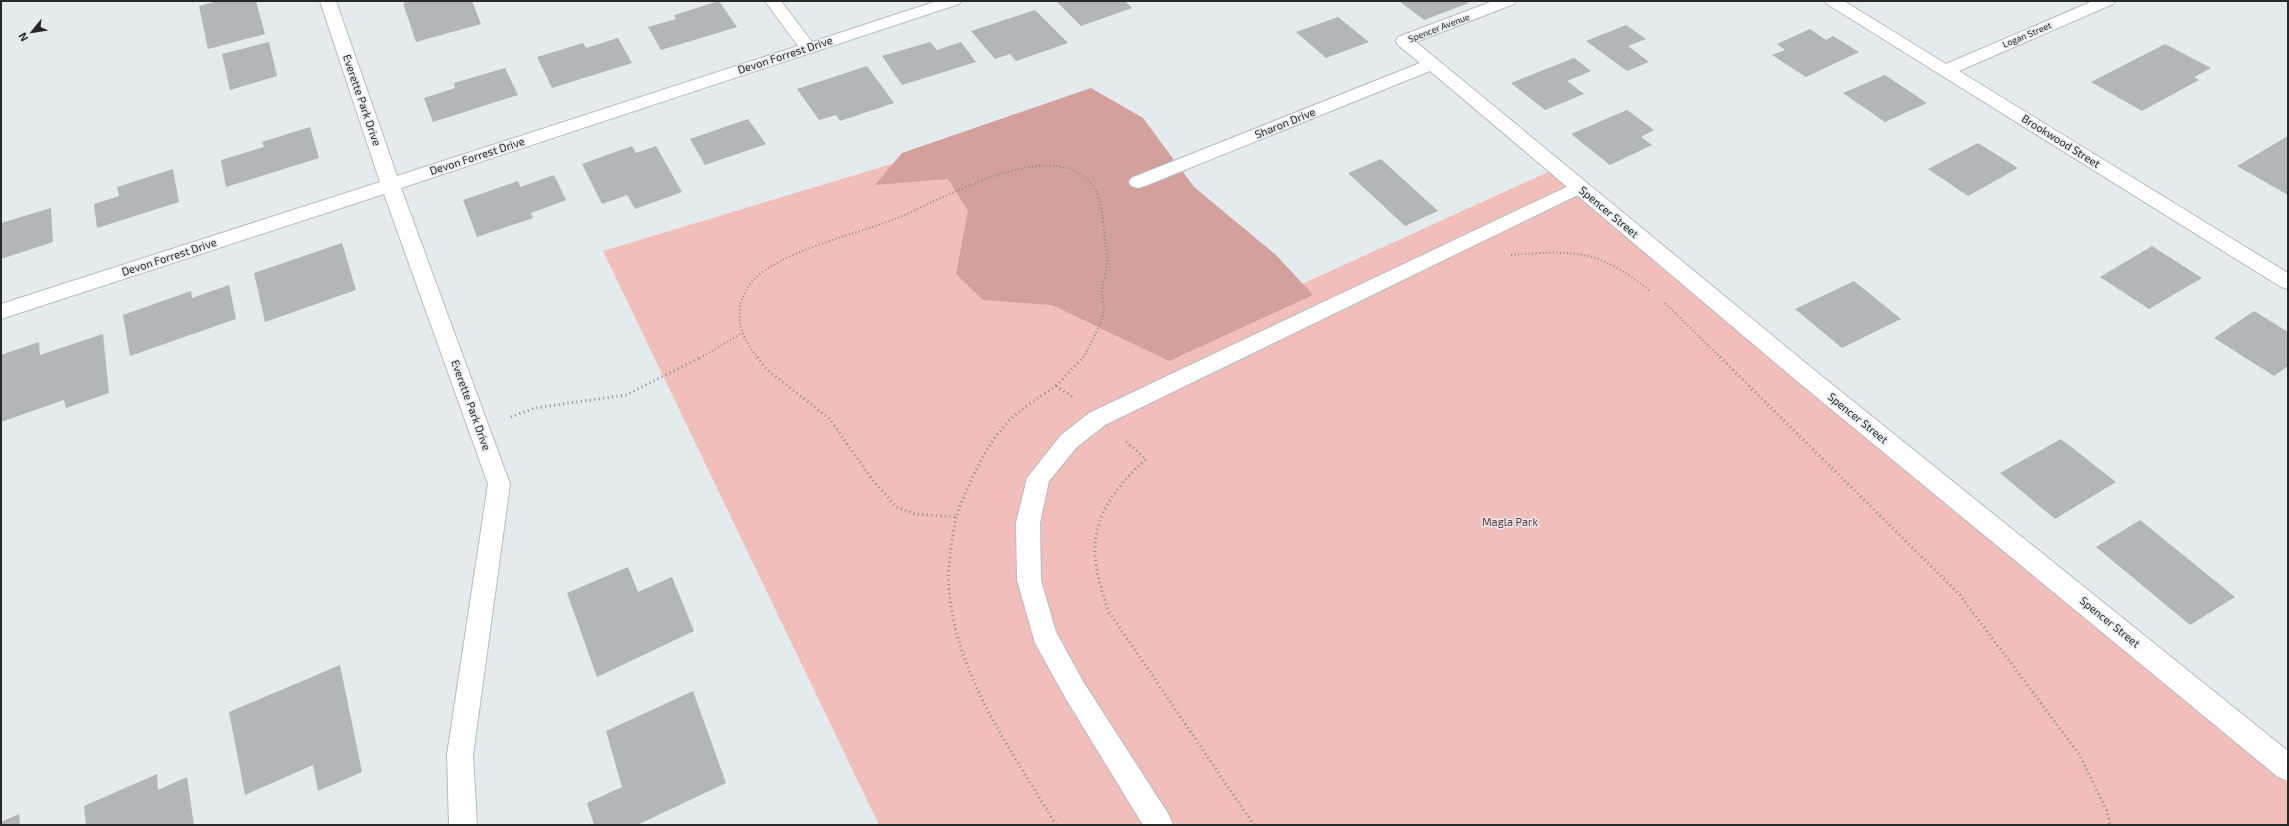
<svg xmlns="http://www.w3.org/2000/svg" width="2289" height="826" font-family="'Exo 2',sans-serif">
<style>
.green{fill:#f2beba}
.forest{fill:#d3a09c}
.building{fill:#b0b6ba}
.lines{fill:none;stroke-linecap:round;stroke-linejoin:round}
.service-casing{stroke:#b5bcbf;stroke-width:2}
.minor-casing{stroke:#b5bcbf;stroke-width:2}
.path-far1{stroke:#888d90;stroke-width:2;stroke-dasharray:1 2.5;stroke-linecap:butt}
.path{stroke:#888d90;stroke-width:3;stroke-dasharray:1 3.5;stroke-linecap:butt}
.service{fill:#fff;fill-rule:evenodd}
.minor{fill:#fff;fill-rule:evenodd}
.labels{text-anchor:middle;stroke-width:3;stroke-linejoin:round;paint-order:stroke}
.far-street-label{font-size:9px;fill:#26292a;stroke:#e4ebef}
.street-label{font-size:11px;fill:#26292a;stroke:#e4ebef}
.park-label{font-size:11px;fill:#71312f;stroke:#e4ebef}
</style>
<rect width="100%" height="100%" fill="#e4ebef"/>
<path class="green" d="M1048 117 1234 315 1557 168 2288 768V825H879L603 251Z"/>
<path class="forest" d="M1091 88 1143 118 1194 187 1276 255 1313 295 1169 361 1052 305 983 300 956 274 968 211 948 179 875 185 902 153Z"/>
<path class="building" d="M218 1H256L265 34 208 49 199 6Z
M410 1H472L481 24 416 42 403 3Z
M719 1 737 27 661 50 648 27 676 19 674 15Z
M1125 1 1132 8 1081 26 1057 2Z
M1399 1H1466L1469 3 1424 20Z
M1035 10 1068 43 1016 61 1010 54 995 59 971 31Z
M1338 17 1369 42 1326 58 1296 32Z
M1626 25 1646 39 1628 46 1649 62 1627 71 1586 41Z
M1810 29 1826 40 1833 36 1859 52 1806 77 1772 55 1785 50 1777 44Z
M618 38 632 63 552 88 537 57 583 43 586 48Z
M269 42 277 76 230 90 222 54Z
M930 42 937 50 961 42 976 62 902 85 882 56Z
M2165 44 2211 68 2194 77 2199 80 2142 111 2091 82Z
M1574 58 1591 71 1567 81 1584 94 1545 110 1511 83Z
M867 66 894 103 840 121 836 115 819 120 797 89Z
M505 68 518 95 433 122 424 98 455 88 454 83Z
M1885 75 1927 103 1885 122 1843 93Z
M1627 110 1654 130 1641 137 1652 145 1610 165 1571 134Z
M748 119 766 144 705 165 690 139Z
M310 127 319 158 226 187 221 160 264 147 262 142Z
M2288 136V195L2237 166Z
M1978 143 2018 168 1968 196 1928 169Z
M632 146 636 153 656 146 682 192 635 209 627 195 602 204 582 164Z
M1381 159 1438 211 1405 226 1348 173Z
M173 169 179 202 97 228 94 204 119 196 117 187Z
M554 175 566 200 531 213 533 218 477 237 463 200 518 181 520 187Z
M51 208 53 242 1 259V223Z
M342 243 356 290 265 322 254 273Z
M2152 246 2202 278 2149 309 2100 277Z
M1854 281 1901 319 1842 348 1795 309Z
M229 285 236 319 130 356 123 315 191 291 192 298Z
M2254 311 2288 332V366L2274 376 2214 338Z
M103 334 109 393 66 408 64 400 1 422V355L39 342 40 355Z
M2061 439 2116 482 2055 519 2000 473Z
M2140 520 2235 597 2190 625 2096 547Z
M628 567 638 592 672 577 694 631 597 677 567 593Z
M340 665 362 772 318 791 313 765 245 795 229 712Z
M693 691 726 783 637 825H594L587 803 622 787 606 731Z
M157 774 158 790 187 777 194 825H86L84 806Z
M19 814 20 825H1V822Z"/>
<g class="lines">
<defs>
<path id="service" d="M1579 181 1586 183 1588 187 1586 191 1105 425 1077 447 1049 481 1040 523 1041 580 1056 632 1084 683 1169 815 1173 825H1143L1066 699 1035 643 1017 580 1016 523 1027 478 1061 435 1089 413Z"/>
<path id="minor" d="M320 1H336L397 176 798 46 765 1H781L812 42 937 1H961L959 4 401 188 510 484 473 755 477 825H449L447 755 488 484 384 194 1 319V304L380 182Z
M1493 1H1516L1514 4 1416 42 1813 369 2288 751V781L2278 777 1797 381 1430 71 1145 186 1138 188 1131 186 1129 182 1131 178 1420 63 1398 45 1396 41 1398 37Z
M1825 1H1844L1946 64 2093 1H2115L2113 4 1959 71 2288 273V289L2281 287 1827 4Z"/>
</defs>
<use href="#service" class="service-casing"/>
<use href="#minor" class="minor-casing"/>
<path class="path-far1" d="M1511 255C1575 250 1598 249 1650 291
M1665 303 1721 358
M700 358 742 333
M758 358C739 334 731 310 751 283 775 252 858 234 895 219 940 201 1059 129 1095 189 1101 200 1103 219 1104 232 1105 242 1107 251 1107 261 1107 271 1103 282 1102 292 1102 298 1104 303 1104 308 1102 325 1091 343 1083 358"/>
<path class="path" d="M757 357 766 369 830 419 871 478 896 507 915 514 956 517C970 481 985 443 1014 416 1026 405 1042 396 1056 386
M1720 357 1959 594 2079 754 2107 811 2110 825
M1056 386 1073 397
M1056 386 1084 357
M511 417 535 408 626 395 701 357
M1126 442 1146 459C1092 509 1083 543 1109 612L1254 825
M956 517C952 541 947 565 949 589 956 677 1013 752 1056 825"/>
<use href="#service" class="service"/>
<use href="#minor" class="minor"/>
</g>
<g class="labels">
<g class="far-street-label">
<text transform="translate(1439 28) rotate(-21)" y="3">Spencer Avenue</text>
<text transform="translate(2027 35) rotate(-23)" y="3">Logan Street</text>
</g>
<g class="street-label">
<text transform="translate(785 55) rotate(-18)" y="4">Devon Forrest Drive</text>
<text transform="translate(362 100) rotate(71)" y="4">Everette Park Drive</text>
<text transform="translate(1285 123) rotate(-22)" y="4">Sharon Drive</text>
<text transform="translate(2061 141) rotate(32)" y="4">Brookwood Street</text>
<text transform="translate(477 156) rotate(-18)" y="4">Devon Forrest Drive</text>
<text transform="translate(1609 212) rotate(40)" y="4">Spencer Street</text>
<text transform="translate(169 257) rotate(-18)" y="4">Devon Forrest Drive</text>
<text transform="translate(471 405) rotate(70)" y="4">Everette Park Drive</text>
<text transform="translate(1858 418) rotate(39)" y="4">Spencer Street</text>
<text transform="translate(2110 622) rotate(39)" y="4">Spencer Street</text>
</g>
<g class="park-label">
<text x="1510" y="526">Magla Park</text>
</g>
</g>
<rect width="2289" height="826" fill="none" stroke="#26292a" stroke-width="4"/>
<g transform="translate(32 32) rotate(240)" stroke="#e4ebef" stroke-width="3" paint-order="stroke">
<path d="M0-3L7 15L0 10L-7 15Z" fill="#26292a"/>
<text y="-6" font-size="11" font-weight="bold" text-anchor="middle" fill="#26292a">N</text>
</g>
</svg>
